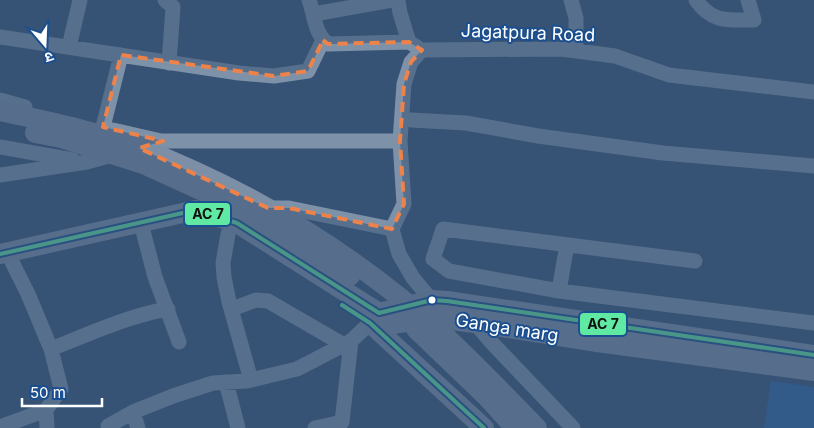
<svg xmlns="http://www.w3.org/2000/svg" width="814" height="428" font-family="Inter,'Noto Sans Devanagari',sans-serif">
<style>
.green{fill:#2f66a5}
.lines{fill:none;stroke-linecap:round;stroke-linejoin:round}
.minor{stroke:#7d92a8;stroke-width:15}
.major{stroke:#7d8ea7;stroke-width:20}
.major-bridge{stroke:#7d8ea7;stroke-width:20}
.bus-1-casing{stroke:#1b4f8f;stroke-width:8}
.bus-1{stroke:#60e9a3;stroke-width:4}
.marked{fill:none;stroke:#ee8249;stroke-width:4;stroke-dasharray:10 6;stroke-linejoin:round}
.bus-dot{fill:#fff;stroke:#1b4f8f;stroke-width:2}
.labels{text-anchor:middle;stroke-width:4;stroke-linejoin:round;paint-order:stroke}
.street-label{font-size:18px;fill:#fff;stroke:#1b4f8f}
.line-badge{stroke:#1b4f8f;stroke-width:2}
.pale-badge-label{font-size:14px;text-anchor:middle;font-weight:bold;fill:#111}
</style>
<rect width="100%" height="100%" fill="#365274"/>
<path class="green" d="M771 381 814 387V428H764Z"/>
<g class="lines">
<path class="minor" d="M165 0 173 7 169 63
M309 0C315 16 314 33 328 44L409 42
M398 0 400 13 409 42 417 47
M571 0 576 18V51
M696 0C712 23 728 20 754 20L748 0
M314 14 392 0
M0 37 239 73 274 76 308 71 323 40
M69 47 80 0
M0 100 25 107
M411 120 466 123 538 136 663 153 814 166
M113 130 161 141
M96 142 103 127 121 55
M0 147 73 160
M0 175 87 162 163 141H400L404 84 411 62 422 50 561 49 615 56 669 75 814 92
M268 208H289L392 229
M141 223 155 277 179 342
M392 229 399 254 413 278 437 307
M392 229 404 204 400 141
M228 234 223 263 224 277 229 302 251 380
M7 252 28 294 51 349 61 389 46 410
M695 261 443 229 433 259 449 271 559 291 814 323
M559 291 566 250
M232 309 256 300 268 301 344 345
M474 318 475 323 493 344 573 428
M51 349C89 334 127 316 168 309
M226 382 238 428
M133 412 138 428
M108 426 133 412 173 396 213 383 247 381 297 369 351 341 370 323
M0 427 46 410 47 428
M315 428 342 422 351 341"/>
<path class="major" d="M0 254 196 210 237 223 379 313 389 322
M370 323 379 313 432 300 447 301 814 355
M370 323 484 428
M379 331 392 324 434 318 483 324 597 342 814 371"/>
<path class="major-bridge" d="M0 111C45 121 92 130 135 146 250 190 355 254 446 337 477 366 507 397 537 428
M35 133 61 138 143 164 244 210 350 276
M416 329 487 397 515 428"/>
<defs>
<path id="bus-1" d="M0 254 196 210 237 223 379 313 432 300 447 301 814 355
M342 305 370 323 484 428"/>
</defs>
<use href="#bus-1" class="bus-1-casing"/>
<use href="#bus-1" class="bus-1"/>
</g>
<path d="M0 0H814V428H0ZM323 40 328 44 409 42 422 50 411 62 404 84 400 141 404 204 392 229 289 208H268L139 148 163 141 103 127 121 55 274 76 308 71Z" fill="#365274" fill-opacity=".55" fill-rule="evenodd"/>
<path class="marked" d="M323 40 328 44 409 42 422 50 411 62 404 84 400 141 404 204 392 229 289 208H268L139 148 163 141 103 127 121 55 274 76 308 71Z"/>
<circle class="bus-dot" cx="432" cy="300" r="4.5"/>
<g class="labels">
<g class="street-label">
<text transform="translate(528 33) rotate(2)" y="6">Jagatpura Road</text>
<text transform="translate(507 328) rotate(9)" y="6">Ganga marg</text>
</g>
</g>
<g class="line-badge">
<rect x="184" y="202" width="47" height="24" rx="5" fill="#60e9a3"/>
<rect x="579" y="312" width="48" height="24" rx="5" fill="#60e9a3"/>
</g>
<g class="pale-badge-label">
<text x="208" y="219">AC 7</text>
<text x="603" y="329">AC 7</text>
</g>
<g transform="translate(45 45) rotate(161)" stroke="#1b4f8f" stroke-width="4" paint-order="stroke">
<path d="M0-4L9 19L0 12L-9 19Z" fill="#ffffff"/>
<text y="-8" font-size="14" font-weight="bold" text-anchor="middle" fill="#ffffff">उ</text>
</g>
<path d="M22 398v8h80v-8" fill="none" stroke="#ffffff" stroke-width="2.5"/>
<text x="30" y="398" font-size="15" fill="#ffffff" stroke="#1b4f8f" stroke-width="4" paint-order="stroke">50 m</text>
</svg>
